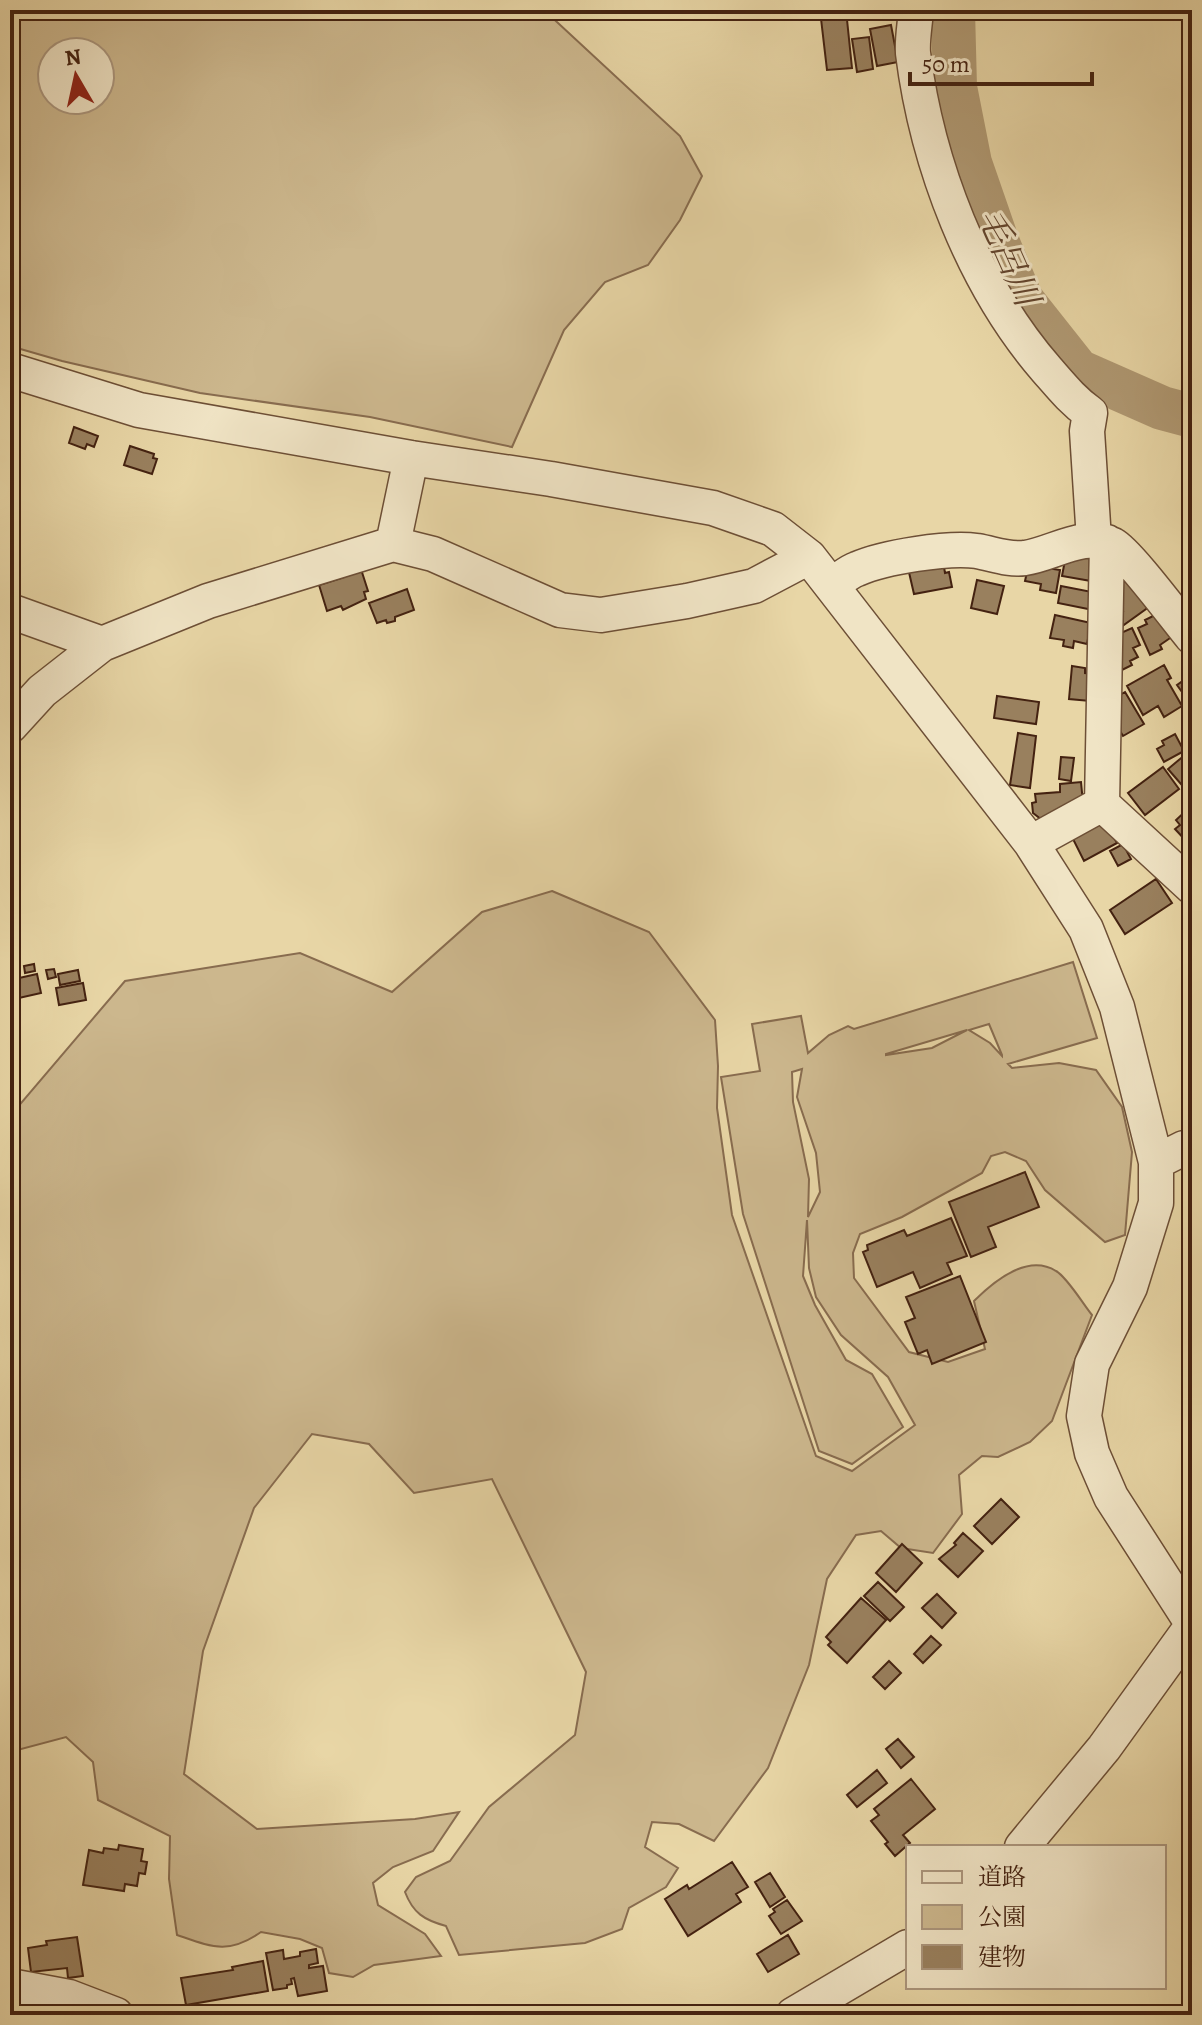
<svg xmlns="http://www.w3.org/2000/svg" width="1202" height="2025" font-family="Alegreya,'Noto Serif JP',serif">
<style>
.green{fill:#ccb78d;stroke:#886c4f;stroke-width:2;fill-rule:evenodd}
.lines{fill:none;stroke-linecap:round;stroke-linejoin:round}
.river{stroke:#b09973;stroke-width:44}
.building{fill:#99805e;stroke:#421;stroke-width:2}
.minor-casing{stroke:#6d4f36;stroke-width:37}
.minor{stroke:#f0e4c5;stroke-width:34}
.labels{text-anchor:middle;stroke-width:6;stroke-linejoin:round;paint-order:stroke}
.water-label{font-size:34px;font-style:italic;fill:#64462e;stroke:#f0e4c5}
</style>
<rect width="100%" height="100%" fill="#e8d6a6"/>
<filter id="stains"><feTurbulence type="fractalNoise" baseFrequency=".0025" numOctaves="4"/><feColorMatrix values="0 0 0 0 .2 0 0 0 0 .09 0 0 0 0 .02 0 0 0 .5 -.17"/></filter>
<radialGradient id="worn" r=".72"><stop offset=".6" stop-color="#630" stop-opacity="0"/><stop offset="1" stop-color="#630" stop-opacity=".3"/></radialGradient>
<path class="green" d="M10 10H544L680 136 702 176 680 220 648 265 605 282 564 330 512 447 370 417 200 393 62 361 10 346ZM52 52H100V100H52Z
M552 891 649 932 715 1020 718 1066 717 1108 732 1215 816 1456 852 1471 915 1425 888 1377 841 1335 816 1297 809 1268 807 1220 803 1276 815 1305 846 1360 872 1374 903 1427 852 1464 819 1451 743 1214 721 1077 760 1071 752 1024 801 1016 808 1053 829 1035 848 1026 854 1029 1073 962 1097 1038 1008 1064 1012 1068 1059 1063 1096 1070 1122 1107 1132 1152 1125 1235 1105 1242 1045 1190 1026 1161 1005 1152 991 1156 982 1173 902 1217 860 1234 853 1253 854 1278 909 1352 948 1362 985 1349 974 1301C993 1282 1027 1253 1056 1271 1067 1277 1083 1304 1092 1315L1052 1421 1030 1442 998 1457 982 1456 959 1475 962 1514 933 1553 901 1548 881 1531 856 1535 827 1579 809 1665 768 1768 714 1841 679 1824 652 1822 645 1847 678 1868 666 1887 629 1908 622 1929 585 1943 459 1955 446 1926C424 1920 413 1913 405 1892L416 1877 450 1861 489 1807 575 1735 586 1672 492 1479 414 1493 369 1444 312 1434 254 1508 203 1651 184 1774 257 1829 415 1819 459 1812 433 1851 393 1867 373 1883 378 1905 425 1934 441 1956 374 1965 353 1977 329 1973 322 1948 300 1939 261 1932C228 1955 212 1947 177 1935L169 1879 170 1836 98 1800 93 1762 66 1737 10 1752V1116L125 981 300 953 392 992 482 912ZM989 1024 1002 1055V1056L990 1043 969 1030ZM967 1030 932 1048 886 1055V1054ZM802 1069 797 1097 816 1153 820 1192 808 1217 809 1179 793 1102 792 1072Z"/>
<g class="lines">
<path class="river" d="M953 10 955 87 970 163 997 241 1021 299 1078 371 1162 408 1192 416"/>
</g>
<path class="building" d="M820 10H846L852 68 827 70Z
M891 25 898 62 877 66 870 29Z
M869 37 873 69 857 72 852 39Z
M74 427 98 436 94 447 87 444 85 449 69 443Z
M130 446 154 454 153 458 157 459 152 474 124 465Z
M1093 549 1091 581 1062 576 1066 555Z
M943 561 945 573 949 572 952 587 914 594 908 568Z
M1029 563 1054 564 1053 569 1060 570 1056 593 1040 590 1041 584 1025 581Z
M360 566 368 591 364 592 366 599 343 610 341 606 327 611 319 585 344 577Z
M1133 575 1153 604 1121 627 1115 617 1123 611 1110 591Z
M977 580 1004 586 997 614 971 608Z
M1061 586 1092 592 1093 610 1058 603Z
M407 589 414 610 395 617V621L387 623 386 620 377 623 369 603Z
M1159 613 1173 636 1160 645 1162 649 1150 655 1138 628 1147 624 1145 620Z
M1055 615 1091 623 1087 644 1074 641 1073 648 1063 646 1064 640 1050 638Z
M1132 628 1140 645 1133 648 1138 657 1130 661 1132 665 1118 672 1114 636Z
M1164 665 1171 678 1167 680 1182 706 1164 717 1158 706 1143 715 1127 686Z
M1072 666 1085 668V673L1093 674 1090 701 1069 699Z
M1187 678 1189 681 1192 679V706L1177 685Z
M1125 692 1144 724 1123 736 1109 712 1111 700Z
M997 696 1039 702 1036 724 994 718Z
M1018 733 1036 736 1030 788 1010 785Z
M1175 734 1184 751 1164 762 1157 749 1164 745 1162 741Z
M1186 754 1192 760V788L1187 791 1168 769Z
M1061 757 1074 758 1071 781 1059 779Z
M1163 767 1179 789 1145 815 1128 793Z
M1081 782 1083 803 1046 823 1033 813 1032 803 1036 802 1035 794 1060 792V784Z
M1192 805V839L1188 843 1175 829 1180 825 1176 820Z
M1101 814 1117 843 1084 861 1069 831Z
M1123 844 1131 859 1118 866 1110 851Z
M1156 879 1172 903 1125 934 1110 910Z
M34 964 35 971 25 973 24 966Z
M54 969 56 977 48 979 46 970Z
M78 970 80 981 60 985 58 974Z
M37 974 41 993 10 1000V980Z
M83 983 86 1000 59 1005 56 988Z
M1025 1172 1039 1207 988 1227 996 1247 971 1257 949 1202Z
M951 1218 967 1256 947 1263 952 1274 920 1288 913 1272 877 1287 863 1252 868 1250 867 1245 904 1230 907 1236Z
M960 1276 986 1342 932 1364 927 1350 918 1354 905 1322 915 1318 906 1297Z
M1001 1499 1019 1517 992 1544 974 1526Z
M963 1533 983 1551 958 1577 939 1559 956 1545 954 1543Z
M902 1544 922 1563 896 1592 876 1573Z
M878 1582 904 1607 890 1621 864 1596Z
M937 1594 956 1613 942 1628 922 1608Z
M861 1598 886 1620 847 1663 828 1645 831 1642 826 1637Z
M931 1636 941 1645 923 1663 914 1654Z
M889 1661 901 1673 885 1689 873 1677Z
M898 1739 914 1757 901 1768 886 1749Z
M877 1770 887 1783 857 1807 847 1795Z
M911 1779 935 1809 903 1835 910 1843 895 1856 885 1844 888 1842 871 1821 879 1815 874 1809Z
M119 1845 143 1849 141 1861 147 1862 145 1874 139 1873 137 1886 125 1884 124 1891 83 1885 89 1850 103 1853 104 1848 118 1850Z
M732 1862 748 1887 736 1894 741 1902 688 1936 665 1899 687 1885 689 1889Z
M770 1873 785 1897 770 1907 755 1882Z
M787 1900 802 1921 781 1934 769 1916 775 1912 773 1909Z
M788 1935 799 1954 768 1972 757 1954Z
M77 1937 83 1976 68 1978 67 1968 31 1972 28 1948 47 1945 46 1941Z
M316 1949 318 1963 309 1965V1968L323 1966 327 1991 298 1996 294 1978 291 1979 292 1984 287 1985V1988L273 1990 266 1953 283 1950 284 1959 300 1956V1952Z
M263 1961 268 1991 186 2005 181 1978 233 1970 232 1967Z"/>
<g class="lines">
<defs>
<path id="minor" d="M916 10C915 24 912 39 913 53 927 164 973 285 1047 370 1061 386 1073 401 1090 413L1087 431 1094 540
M10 370 139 410 411 458 551 479 713 508 773 529 809 557 1031 843 1086 929 1117 1007 1156 1162V1203L1130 1287 1092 1364 1084 1416 1092 1453 1111 1497 1192 1623
M1107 542 1102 804 1192 887
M393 544 411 458
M831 585C840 580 848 572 857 569 884 557 948 547 977 551 994 554 1007 560 1025 558 1053 554 1084 531 1113 545 1128 553 1177 619 1192 637
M10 611 102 644
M10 726 42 691 102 644 208 601 393 544 433 554 560 610 601 615 687 601 754 586 809 557
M1031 843 1102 804
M1156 1162 1184 1148 1192 1147
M1022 1847 1104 1748 1192 1626
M10 1986 69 1997 116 2015
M793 2015 908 1947"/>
</defs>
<use href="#minor" class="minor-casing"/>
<use href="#minor" class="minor"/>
</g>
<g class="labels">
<g class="water-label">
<text transform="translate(1009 257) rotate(66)" y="12">毛呂川</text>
</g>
</g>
<rect width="1202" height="2025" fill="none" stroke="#e8d6a6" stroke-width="40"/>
<rect x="12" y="12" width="1178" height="2001" fill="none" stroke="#421" stroke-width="4"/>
<rect x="20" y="20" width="1162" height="1985" fill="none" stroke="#421" stroke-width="2"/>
<rect x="906" y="1845" width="260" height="144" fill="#f0e4c5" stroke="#ab967d" stroke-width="2"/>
<rect x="922" y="1871" width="40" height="12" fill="#f0e4c5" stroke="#ab967d" stroke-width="2"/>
<text x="978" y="1885" font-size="24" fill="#442211">道路</text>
<rect x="922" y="1905" width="40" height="24" fill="#ccb78d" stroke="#ab967d" stroke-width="2"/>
<text x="978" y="1925" font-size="24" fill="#442211">公園</text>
<rect x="922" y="1945" width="40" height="24" fill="#99805e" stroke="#ab967d" stroke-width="2"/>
<text x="978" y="1965" font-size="24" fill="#442211">建物</text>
<g transform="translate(76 76) rotate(351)"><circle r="38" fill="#f0e4c5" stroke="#ab967d" stroke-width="2"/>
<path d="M0-6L14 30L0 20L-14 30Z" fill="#8f2418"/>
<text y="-12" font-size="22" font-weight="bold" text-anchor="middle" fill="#442211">N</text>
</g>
<path d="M910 72v12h182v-12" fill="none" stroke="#442211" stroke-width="4"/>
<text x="922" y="72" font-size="24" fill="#442211" stroke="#f0e4c5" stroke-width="6" paint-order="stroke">50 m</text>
<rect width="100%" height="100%" filter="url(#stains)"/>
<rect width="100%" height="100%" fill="url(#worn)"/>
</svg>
